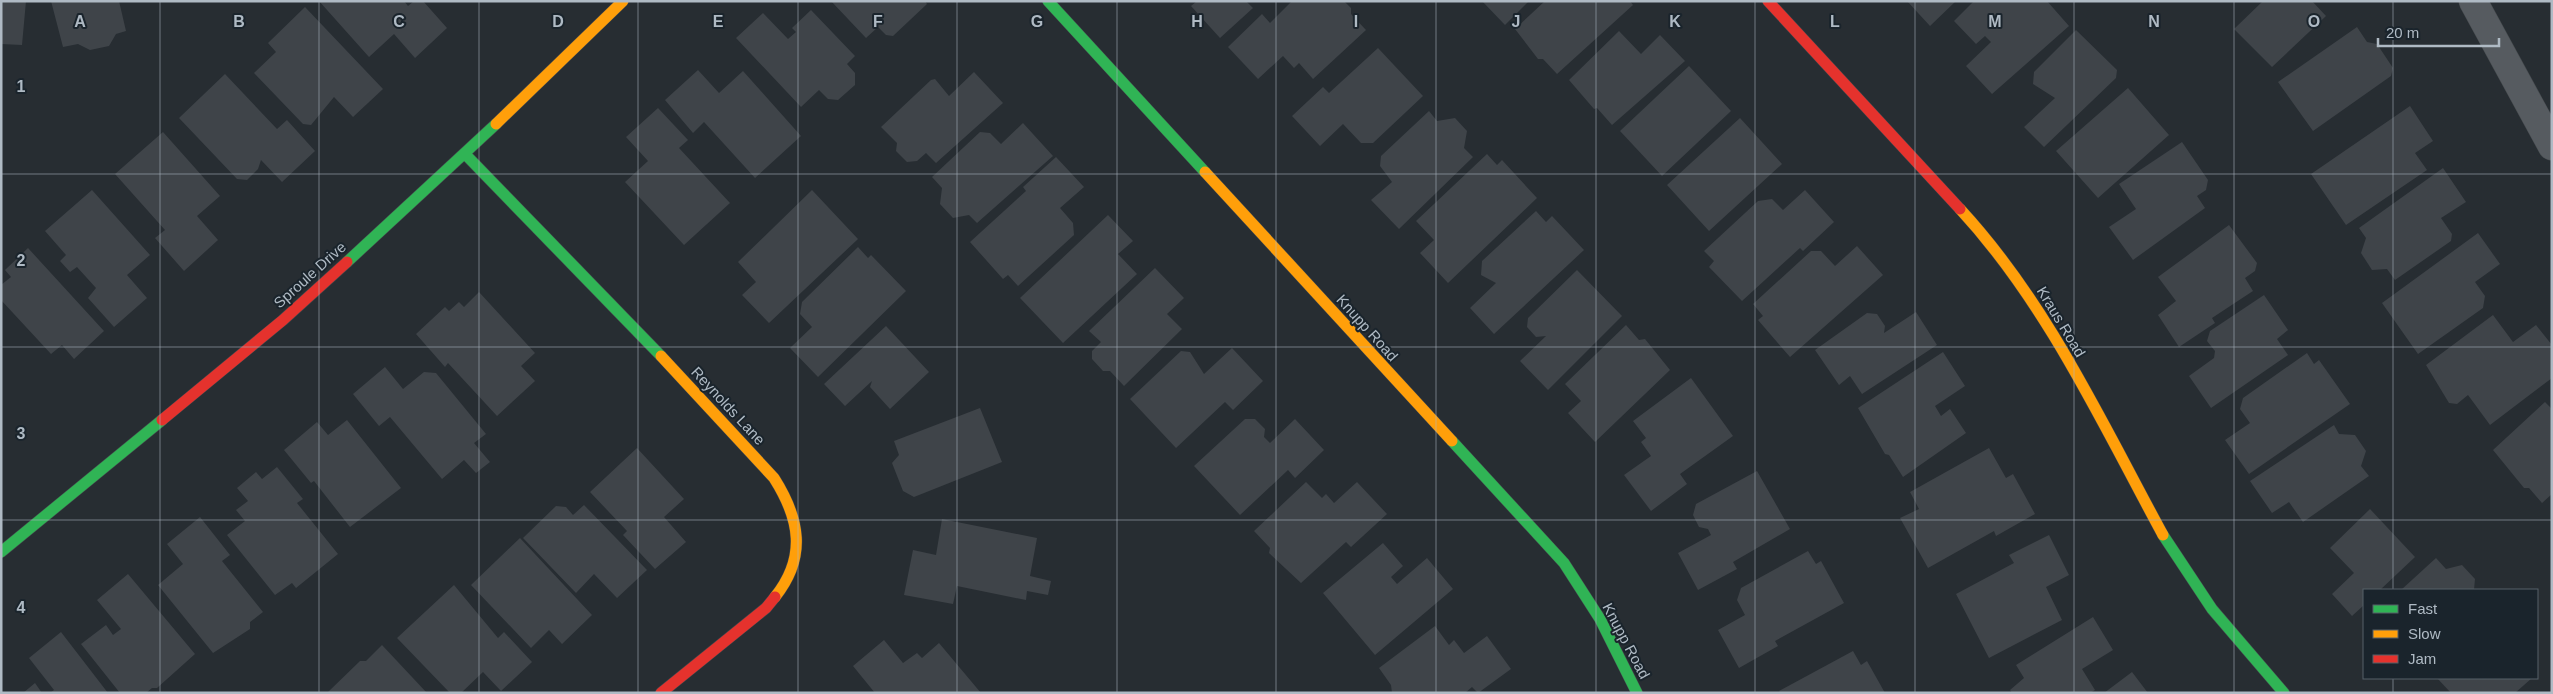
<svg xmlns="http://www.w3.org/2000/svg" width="2553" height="694" font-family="Arial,sans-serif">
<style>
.building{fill:#3f4449}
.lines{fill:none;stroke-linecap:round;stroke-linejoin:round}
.street-casing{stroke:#44494d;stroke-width:29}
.fast-casing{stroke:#44494d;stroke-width:12}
.slow-casing{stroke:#44494d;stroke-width:12}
.jam-casing{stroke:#44494d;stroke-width:12}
.street{stroke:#565b60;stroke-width:28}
.fast{stroke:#30b455;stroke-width:11}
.slow{stroke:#ff9f0a;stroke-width:11}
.jam{stroke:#e5322d;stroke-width:11}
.grid{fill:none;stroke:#afbac4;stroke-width:1;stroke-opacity:0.55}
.labels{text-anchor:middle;stroke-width:4;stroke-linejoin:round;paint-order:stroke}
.street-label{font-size:15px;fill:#afbac4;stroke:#1a242c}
.grid-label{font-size:16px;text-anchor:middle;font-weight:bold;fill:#afbac4;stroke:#1a242c;stroke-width:4;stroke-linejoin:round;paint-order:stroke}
</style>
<rect width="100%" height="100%" fill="#272d32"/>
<path class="building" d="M1 1H26L22 45 1 44Z
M51 1H119L126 31 116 34 109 46 90 50 78 44 63 47Z
M319 1H404L408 6 414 1H423L447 28 415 58 394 34 369 57Z
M831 1H925L927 4 893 36 886 35 878 27 866 38Z
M1197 1H1246L1253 8 1220 38 1191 6Z
M1292 1H1344L1351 8V14L1366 30 1313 79 1299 63 1294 68 1283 56 1258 79 1228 47 1262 14 1270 23Z
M1482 1H1529L1505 25Z
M1545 1H1630L1633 5 1557 74 1543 59H1538L1515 29Z
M1907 1H1956L1930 26Z
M1974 1H2047L2069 26 1992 94 1966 66 1991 42 1985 36 1976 44 1954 21Z
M2263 1H2312L2326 16 2272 67 2234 29Z
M305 7 383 89 353 117 334 97 311 125 303 124 254 73 276 52 268 43Z
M811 10 855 56 847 64 855 73V85L838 100 828 99 819 90 801 107 736 38 763 13 788 39 796 32 792 28Z
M2357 27 2367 42 2377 44 2393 68 2391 76 2313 131 2278 82Z
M2076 30 2117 70 2116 78 2044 147 2024 127 2055 98 2033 84 2034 72Z
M1619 31 1641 54 1660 35 1685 61 1612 125 1597 108 1594 109 1569 80Z
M1378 48 1423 96 1373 143H1361L1343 124 1320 146 1292 116 1323 87 1329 93Z
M1689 66 1731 111 1662 176 1620 131Z
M698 70 719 93 743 71 801 136 755 178 704 122 693 133 665 100Z
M974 72 1003 103 936 163 926 153 917 161 907 162 896 151 897 143 881 127 931 80 935 79 949 96Z
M225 74 277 129 287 120 315 151 282 182 261 160 258 169 247 180 237 179 179 118Z
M2128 88 2169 135 2098 198 2056 151Z
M2410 106 2433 141 2415 153 2427 170 2346 225 2311 174Z
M658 108 688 140 679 148 730 203 684 245 625 182 648 161 626 137Z
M1429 111 1437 121 1455 118 1467 131 1464 148 1473 157 1399 229 1371 200 1392 182 1380 166 1381 156Z
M1740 118 1782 164 1709 231 1667 185Z
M1023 123 1053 156 977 223 969 215 953 218 940 204 942 188 932 177 980 132 990 133 1001 144Z
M163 132 220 196 197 216 218 240 184 271 155 238 165 230 115 174Z
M2182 142 2208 180 2206 190 2197 196 2205 208 2133 260 2109 227 2136 209 2119 184Z
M1487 154 1497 165 1502 160 1537 198 1448 283 1420 253 1434 240 1416 221Z
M1056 157 1084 187 1060 208 1073 223 1074 235 1018 286 1008 275 1003 279 970 242 1026 191 1023 187Z
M2443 168 2466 202 2441 218 2452 234 2451 241 2395 280 2387 269 2372 270 2361 253 2366 238 2359 228Z
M92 190 150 255 127 275 147 298 114 327 88 298 96 288 77 267 70 272 60 261 66 255 45 231Z
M812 190 858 239 769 323 742 295 756 282 738 262Z
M1805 190 1834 222 1803 251 1800 248 1742 301 1709 267 1714 261 1704 251 1758 201 1772 199 1783 210Z
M1536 211 1546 222 1552 216 1584 250 1494 334 1470 308 1496 283 1481 275 1482 261Z
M1108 215 1133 241 1118 254 1137 274 1063 343 1020 298Z
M2229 225 2257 263 2255 271 2245 278 2253 291 2212 318 2215 323 2179 347 2158 315 2176 301 2158 277Z
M2478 233 2500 264 2475 282 2485 296 2483 308 2418 354 2382 303Z
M1857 246 1883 275 1790 357 1758 320 1763 316 1753 304 1811 251H1821L1835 266Z
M858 247 868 258 871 255 906 291 818 377 790 348 812 327 800 314 802 302Z
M28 248 104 331 74 359 62 345 51 354 1 300V285L11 277 5 270Z
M1155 268 1184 298 1167 314 1182 329 1124 386 1110 371H1103L1092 359V351L1101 342 1089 331Z
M1577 270 1622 316 1548 390 1520 361 1546 336 1536 337 1527 327 1528 318Z
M479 292 535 353 521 366 535 381 497 416 448 363 445 367 416 334 445 307 449 311 459 302 464 307Z
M2264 295 2288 330 2277 339 2288 355 2211 408 2189 376 2214 358 2215 351 2207 341 2210 331Z
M1916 312 1937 345 1862 394 1850 376 1839 385 1815 350 1867 313 1877 314 1885 326 1884 333Z
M2493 315 2513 342 2536 325 2552 345V378L2490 425 2468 395 2457 404 2449 403 2426 365Z
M1626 325 1639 340 1645 339 1670 370 1595 442 1568 413 1581 401 1565 384Z
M886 326 929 372 890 409 870 387 872 381 845 406 824 384Z
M1232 348 1263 381 1233 410 1225 402 1176 448 1130 399 1181 351 1190 352 1204 374Z
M1943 352 1965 386 1935 406 1941 416 1950 409 1966 433 1903 477 1889 455 1885 454 1858 408Z
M2307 353 2314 364 2319 360 2350 404 2249 474 2225 440 2250 423 2240 409 2243 398Z
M385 367 403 389 424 372 436 373 486 434 474 443 490 462 476 473 464 460 442 479 390 417 379 426 353 394Z
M1691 378 1733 436 1680 474 1687 484 1651 511 1624 475 1651 456 1641 442 1646 438 1633 421Z
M2545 402 2552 409V494L2542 503 2529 488H2524L2493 450Z
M980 408 1002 462 914 497 903 491 892 463 899 455 894 441Z
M1245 419H1255L1265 429 1264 437 1270 443 1295 419 1324 450 1295 478 1288 470 1240 515 1194 466Z
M347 420 401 488 350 527 314 481 311 483 284 450 317 422 328 435Z
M2334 425 2339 434 2355 435 2366 451 2361 466 2369 476 2303 522 2289 502 2272 513 2250 481Z
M637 448 684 499 664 517 686 542 655 569 623 535 627 531 590 492Z
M1989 448 2006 478 2013 474 2035 514 1996 536 1994 531 1928 568 1900 518 1919 509 1910 492Z
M277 467 303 499 297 503 338 554 296 588 292 583 275 595 227 535 245 521 236 510 248 501 237 488 256 472 262 479Z
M1757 471 1790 529 1733 562 1737 569 1698 590 1678 553 1711 535 1708 529 1699 527 1693 515 1696 504Z
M1306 482 1322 498 1326 494 1334 503 1357 482 1387 514 1351 547 1346 542 1301 583 1269 553 1270 548 1254 531Z
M584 505 647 570 617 598 594 574 576 593 523 538 556 506 566 507 573 515Z
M2370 509 2415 557 2380 590H2364V605L2352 616 2332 594 2354 573 2330 548Z
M200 517 230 555 222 561 263 612 250 622V629L213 653 158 585 183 564 167 544Z
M942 519 1037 538 1030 576 1051 581 1048 595 1027 591 1026 600 957 586 953 604 904 595 913 550 936 555Z
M2049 535 2069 575 2046 587 2062 620 1989 658 1956 594 2014 563 2009 555Z
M520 538 592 615 562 644 549 630 531 648 471 585Z
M1383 543 1403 566 1391 577 1397 584 1427 558 1453 589 1375 655 1323 593Z
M1808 551 1816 564 1821 561 1844 603 1775 641 1778 646 1739 668 1718 630 1745 615 1737 600 1741 588Z
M2436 558 2446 569 2462 565 2475 579 2474 590H2401Z
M128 574 195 654 157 688H152L146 693H120L81 644 106 625 113 635 121 629 97 600Z
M454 585 498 638 504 632 532 662 501 691 483 672 461 693H450L397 638Z
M2093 617 2113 650 2082 669 2095 690 2090 693H2012L2010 690 2024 678 2016 665Z
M1435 626 1449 645 1454 640 1464 653 1487 636 1511 669 1478 693 1472 687 1465 693H1392L1391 685 1379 668Z
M61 632 108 693H50L54 690 29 658Z
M884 640 903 663 917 653 922 658 939 643 981 693H875L853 666Z
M382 645 427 693H327L360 661H366Z
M1853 651 1861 665 1867 661 1885 693H1781L1779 691Z
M2132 672 2148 693H2104Z
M2437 678H2532L2515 693H2451Z
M35 683 42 693H23Z"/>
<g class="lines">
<defs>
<path id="street" d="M2473 1 2552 146"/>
<path id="fast" d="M1048 1 1205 172
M465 154 661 356
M347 262 496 124
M1452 441 1564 563 1600 619 1637 693
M2163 535 2212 609 2284 693
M1 552 162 420"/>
<path id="slow" d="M496 124 623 1
M1205 172 1452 441
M1960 209C2047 303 2102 423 2163 535
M661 356 774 478C800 519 807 557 775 597"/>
<path id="jam" d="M1768 1 1960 209
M162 420 283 320 347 262
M661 693 766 608 775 597"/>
</defs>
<use href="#street" class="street-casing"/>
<use href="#fast" class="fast-casing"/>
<use href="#slow" class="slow-casing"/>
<use href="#jam" class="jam-casing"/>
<use href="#street" class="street"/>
<use href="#fast" class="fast"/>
<use href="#slow" class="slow"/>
<use href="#jam" class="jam"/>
</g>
<path class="grid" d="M160 1V693M319 1V693M479 1V693M638 1V693M798 1V693M957 1V693M1117 1V693M1276 1V693M1436 1V693M1596 1V693M1755 1V693M1915 1V693M2074 1V693M2234 1V693M2393 1V590M1 174H2552M1 347H2552M1 520H2552M2393 678V693"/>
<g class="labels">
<g class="street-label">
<text transform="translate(310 275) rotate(-42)" y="5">Sproule Drive</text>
<text transform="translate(2061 322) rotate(59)" y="5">Kraus Road</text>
<text transform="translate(1367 328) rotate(48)" y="5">Knupp Road</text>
<text transform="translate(728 406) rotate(47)" y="5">Reynolds Lane</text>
<text transform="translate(1626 641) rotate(62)" y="5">Knupp Road</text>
</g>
</g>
<g class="grid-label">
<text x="80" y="27">A</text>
<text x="239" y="27">B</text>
<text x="399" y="27">C</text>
<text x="558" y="27">D</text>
<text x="718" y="27">E</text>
<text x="878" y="27">F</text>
<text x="1037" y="27">G</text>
<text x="1197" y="27">H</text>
<text x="1356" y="27">I</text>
<text x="1516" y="27">J</text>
<text x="1675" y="27">K</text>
<text x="1835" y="27">L</text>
<text x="1995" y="27">M</text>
<text x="2154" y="27">N</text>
<text x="2314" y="27">O</text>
<text x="21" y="92">1</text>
<text x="21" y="266">2</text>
<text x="21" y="439">3</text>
<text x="21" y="613">4</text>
</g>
<rect width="2553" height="694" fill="none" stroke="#afbac4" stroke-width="5"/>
<rect x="2363" y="589" width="175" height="90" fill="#1a242c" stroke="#566069"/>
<rect x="2373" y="605" width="25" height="8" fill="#30b455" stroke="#566069"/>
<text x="2408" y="614" font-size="15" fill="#afbac4">Fast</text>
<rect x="2373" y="630" width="25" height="8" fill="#ff9f0a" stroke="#566069"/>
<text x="2408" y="639" font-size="15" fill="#afbac4">Slow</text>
<rect x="2373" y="655" width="25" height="8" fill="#e5322d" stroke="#566069"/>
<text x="2408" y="664" font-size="15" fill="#afbac4">Jam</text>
<path d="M2378 38v8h121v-8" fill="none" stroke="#afbac4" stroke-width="2.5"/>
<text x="2386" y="38" font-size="15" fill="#afbac4" stroke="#1a242c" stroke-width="4" paint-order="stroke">20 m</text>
</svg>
